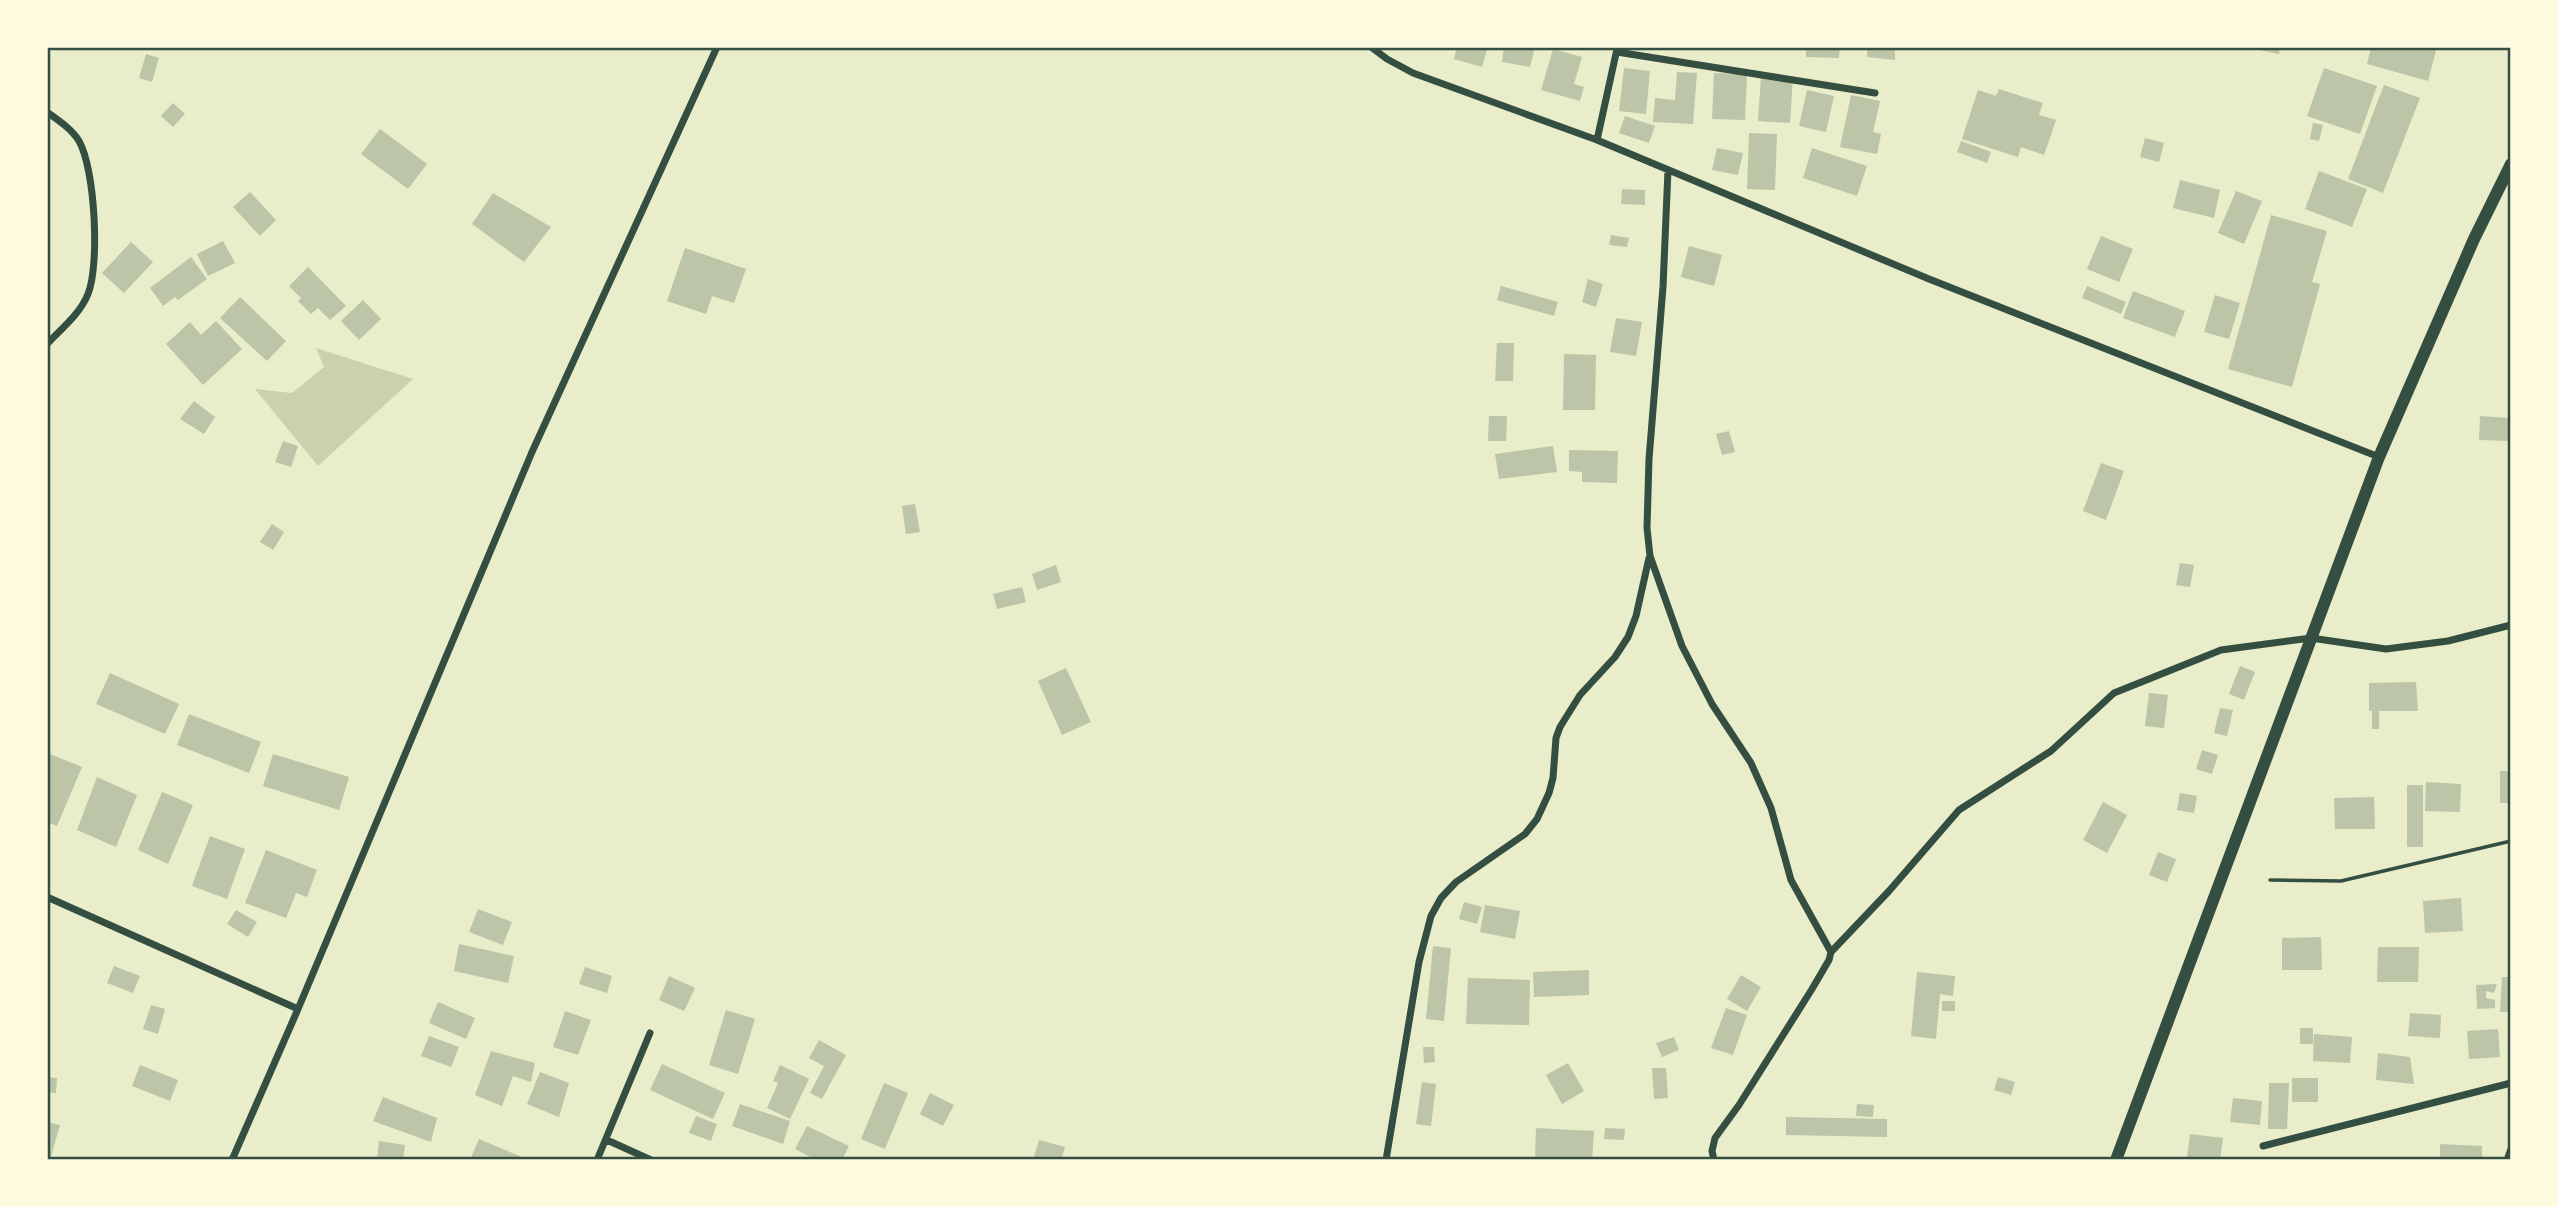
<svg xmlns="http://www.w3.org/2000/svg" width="2558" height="1207" font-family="'Asap Condensed',sans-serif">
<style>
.green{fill:#cad2ad}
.building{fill:#bcc5a7}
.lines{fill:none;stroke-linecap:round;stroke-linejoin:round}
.path{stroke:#344e41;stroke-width:3.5}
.minor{stroke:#344e41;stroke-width:7}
.tertiary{stroke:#344e41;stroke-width:12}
.neatline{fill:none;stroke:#344e41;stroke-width:2.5}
</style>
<rect width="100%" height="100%" fill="#e9edc9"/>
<path class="green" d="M316 348 413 379 318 466 255 389 292 393 324 367Z"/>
<path class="building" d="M1457 47H1488L1482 67 1454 59Z
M1504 47H1535L1530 67 1502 62Z
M1806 47H1840L1839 58 1806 57Z
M1867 47H1895V60L1867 57Z
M2245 47H2280L2279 54Z
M2371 47H2437L2428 81 2367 64Z
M1553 49 1582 57 1574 84 1584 87 1580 101 1541 90Z
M146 54 159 58 152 82 139 78Z
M1624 68 1650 71 1646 114 1619 111Z
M2324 68 2377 86 2360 134 2307 116Z
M1677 72 1697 73 1693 124 1653 122 1655 98 1675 100Z
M1714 73 1747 74 1745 120 1712 119Z
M1761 76 1793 78 1790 123 1758 121Z
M2384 85 2420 98 2383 193 2348 179Z
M1999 89 2043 103 2039 115 2056 120 2044 155 2021 147 2018 157 1962 139 1978 90 1996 96Z
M1807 90 1834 96 1826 132 1799 126Z
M1851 95 1880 101 1873 132 1881 134 1877 154 1840 147Z
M173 103 185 114 173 127 161 116Z
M1625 116 1655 126 1649 143 1619 133Z
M2313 123 2323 125 2319 141 2310 139Z
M380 129 427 164 408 189 361 154Z
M1749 133 1777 134 1775 190 1747 189Z
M2145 138 2164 143 2159 162 2140 157Z
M1961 141 1991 152 1987 163 1957 152Z
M1717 148 1743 153 1738 175 1712 170Z
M1812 148 1867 166 1857 196 1803 178Z
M2319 171 2367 189 2352 227 2305 209Z
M2180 180 2220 190 2214 218 2173 208Z
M1622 189 1645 190V205L1621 204Z
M2236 191 2262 201 2244 244 2218 233Z
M250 192 276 220 260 236 233 207Z
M493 193 551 227 524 262 472 224Z
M2271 215 2327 231 2312 282 2320 284 2292 387 2228 369Z
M1611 235 1629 238 1627 247 1609 245Z
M2101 236 2133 249 2119 282 2087 269Z
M223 241 235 263 208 276 197 254Z
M131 242 153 262 124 293 102 273Z
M1689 246 1722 255 1714 286 1681 277Z
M685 248 746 269 734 303 712 296 706 314 667 301Z
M191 257 207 279 178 300 175 297 163 306 150 288Z
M308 267 346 306 330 320 318 308 311 314 298 301 301 298 289 286Z
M1588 279 1603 284 1596 307 1582 302Z
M1501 286 1558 302 1554 316 1497 300Z
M2087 286 2126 302 2121 314 2082 298Z
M2133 291 2185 311 2175 337 2123 318Z
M2215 295 2240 303 2229 339 2204 332Z
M240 297 286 341 267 361 220 318Z
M363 300 381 319 359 340 341 321Z
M1616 318 1642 322 1636 356 1610 352Z
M216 321 242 349 203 385 166 344 190 322 201 335Z
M1497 343H1514L1513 381H1495Z
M1564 354 1596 355 1595 410H1563Z
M194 401 215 417 204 434 180 419Z
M1489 416H1507L1506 441H1488Z
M2480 416 2510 418 2509 441 2479 440Z
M1729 431 1735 452 1722 455 1716 434Z
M283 441 298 446 291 467 275 462Z
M1553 446 1557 472 1499 479 1495 454Z
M1569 450 1618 451 1617 483 1582 482V472L1569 471Z
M2101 463 2124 471 2106 520 2083 511Z
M915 504 920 532 906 534 902 506Z
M272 524 284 532 273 550 260 542Z
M2180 563 2194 565 2190 587 2176 585Z
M1056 565 1061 582 1037 590 1032 574Z
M1022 587 1026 602 997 609 993 594Z
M2240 666 2255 672 2244 700 2229 694Z
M1066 668 1091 722 1062 735 1038 681Z
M110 673 179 704 165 734 96 704Z
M2416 682 2418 711H2379V729H2372V711H2369V683Z
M2149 693 2168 695 2164 728 2145 726Z
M2220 708 2233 710 2227 736 2214 733Z
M189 714 261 742 249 773 177 745Z
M2202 750 2218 755 2212 774 2196 769Z
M50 754 82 767 57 826 47 822V760Z
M273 754 349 777 339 810 263 786Z
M2500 771H2511V803H2500Z
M97 777 137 795 116 847 77 830Z
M2426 782 2461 784 2460 812 2425 811Z
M2407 785H2423V847H2407Z
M162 792 193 805 168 864 138 850Z
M2180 793 2197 796 2194 813 2177 810Z
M2374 797 2375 829H2335L2334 798Z
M2103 802 2127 815 2107 853 2083 840Z
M210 836 245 849 227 899 192 886Z
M266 850 317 870 307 897 296 893 286 918 245 903Z
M2158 852 2176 859 2167 882 2149 875Z
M2461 898 2463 931 2425 933 2423 901Z
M1464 902 1482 907 1477 924 1459 919Z
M1485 905 1520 911 1515 939 1480 932Z
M478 909 512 922 503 945 469 932Z
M236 910 257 922 248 937 227 924Z
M2321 937 2322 970H2282V938Z
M459 944 514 956 508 983 454 971Z
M1433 946 1451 948 1444 1021 1426 1019Z
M2378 947H2419L2418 982H2377Z
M114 966 140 976 133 993 107 983Z
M585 967 612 976 607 993 579 984Z
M1589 970V995L1534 997 1533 972Z
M1917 972 1955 976 1953 996 1940 994 1936 1039 1911 1036Z
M1741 975 1761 987 1747 1011 1727 999Z
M669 976 695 988 684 1011 659 1000Z
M2502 977H2511V1012H2500Z
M1468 978 1530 980 1529 1025 1466 1024Z
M2497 984 2494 993 2486 991V998L2495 1000V1008L2477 1009 2476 985Z
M1942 1001H1955V1011H1942Z
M438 1002 475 1018 466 1039 429 1023Z
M151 1005 165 1009 158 1034 143 1029Z
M1726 1008 1747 1015 1733 1055 1711 1048Z
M726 1010 755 1019 738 1074 709 1065Z
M565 1011 591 1020 578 1055 553 1047Z
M2410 1013 2441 1015 2440 1038 2408 1036Z
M2300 1028H2313V1044H2300Z
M2498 1029 2500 1057 2469 1059 2467 1031Z
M2314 1034 2352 1037 2350 1063 2313 1061Z
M429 1036 459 1047 451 1067 421 1056Z
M1674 1037 1679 1050 1662 1057 1656 1043Z
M819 1040 846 1055 822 1099 810 1093 824 1066 809 1058Z
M1423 1047H1434L1435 1062 1424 1063Z
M491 1051 535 1063 531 1082 513 1076 502 1106 475 1095Z
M2378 1053 2410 1057 2414 1084 2376 1080Z
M1568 1063 1584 1091 1562 1104 1546 1075Z
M662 1064 725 1093 713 1119 650 1090Z
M140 1065 178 1080 170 1101 132 1086Z
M780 1065 809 1079 790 1119 767 1108 778 1083 773 1081Z
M1652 1068H1666L1668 1098 1654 1099Z
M540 1072 569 1083 559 1117 527 1104Z
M47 1077 57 1078 56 1093 47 1092Z
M1998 1077 2015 1082 2011 1095 1994 1090Z
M2292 1078H2318V1102H2292Z
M1422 1082 1436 1084 1431 1126 1416 1124Z
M884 1083 908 1093 885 1149 861 1139Z
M2269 1083H2289L2287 1129H2268Z
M930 1093 954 1105 943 1126 920 1114Z
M383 1097 437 1118 431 1142 373 1121Z
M2233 1098 2262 1101 2260 1125 2230 1122Z
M740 1104 790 1121 783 1144 732 1126Z
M1857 1104 1874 1105 1873 1117 1856 1116Z
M696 1116 717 1124 711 1141 689 1133Z
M1786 1117 1887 1119V1137L1786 1135Z
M47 1122 60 1125 50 1160H47Z
M807 1126 849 1146 842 1160H816L795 1149Z
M1536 1128 1594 1131 1592 1160H1535Z
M1605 1128 1625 1129 1624 1140 1604 1139Z
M2190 1134 2223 1138 2220 1160 2187 1158Z
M479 1139 529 1160H470Z
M1039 1140 1065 1147 1061 1160H1033Z
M379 1141 405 1145 403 1160H377Z
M2440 1144 2482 1146V1160H2440Z"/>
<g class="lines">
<path class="path" d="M2270 880 2341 881 2511 841"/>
<path class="minor" d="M1371 47 1387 59 1413 73 1597 140 1929 279 2379 457
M1617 52 1875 93
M47 112C58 120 72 129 79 141 95 169 100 264 88 294 80 314 61 329 47 344
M1597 140 1617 49
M1668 170 1663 287 1649 459 1647 528 1650 556 1682 646 1712 704 1751 763 1771 808 1791 880 1831 952 1829 960 1812 989 1739 1105 1715 1138 1712 1151 1714 1160
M47 897 298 1009 532 452 717 47
M1831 952 1889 891 1959 810 2051 751 2114 693 2221 650 2311 638 2386 649 2448 641 2511 625
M607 1140 651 1160
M2263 1146 2511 1083
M232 1160 298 1009
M597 1160 650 1033
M1386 1160 1419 962 1431 916 1441 898 1456 882 1525 834 1537 819 1549 793 1553 778 1556 738 1560 727 1580 695 1615 657 1628 637 1636 616 1649 558
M2507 1160 2511 1149"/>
<path class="tertiary" d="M2116 1160 2379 457 2474 239 2511 164"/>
</g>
<rect width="2558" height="1207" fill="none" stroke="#fefae0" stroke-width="98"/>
<rect x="49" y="49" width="2460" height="1109" class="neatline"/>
</svg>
